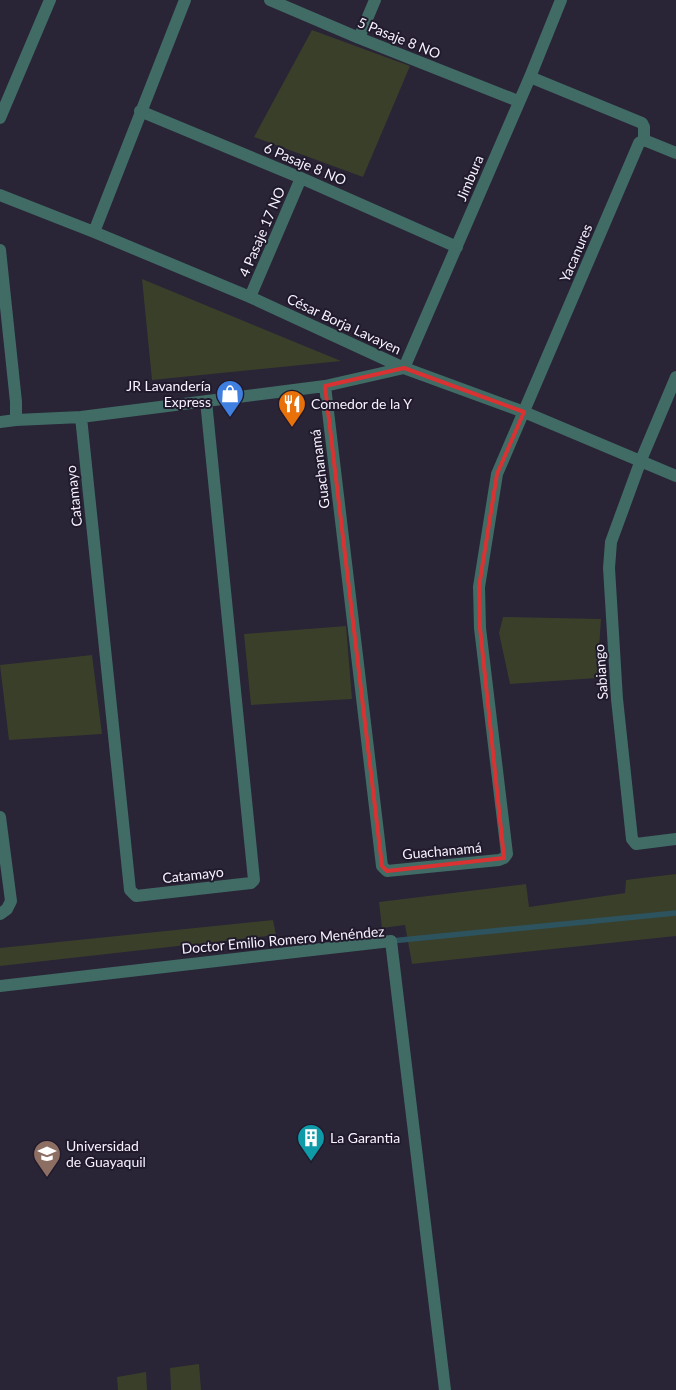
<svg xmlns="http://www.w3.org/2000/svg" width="676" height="1390" font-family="Lato,sans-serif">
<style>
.green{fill:#3a3f2a}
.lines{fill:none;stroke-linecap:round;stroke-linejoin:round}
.stream{stroke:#2d535e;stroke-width:5.5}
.street{stroke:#416b65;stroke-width:12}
.marked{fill:none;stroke:#d83233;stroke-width:4;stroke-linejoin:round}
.labels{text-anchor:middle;stroke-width:4;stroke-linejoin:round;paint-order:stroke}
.street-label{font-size:14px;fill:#f6f2ff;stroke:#201a2c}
.poi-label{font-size:14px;fill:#f6f2ff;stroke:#201a2c;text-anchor:start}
</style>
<rect width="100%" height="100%" fill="#292436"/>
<path class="green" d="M312 30 410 66 363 177 254 137Z
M142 279 341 361 152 380Z
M503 617 601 619 597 678 510 684 499 633Z
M346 626 352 699 251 705 244 634Z
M92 655 102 734 9 740 0 665Z
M676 874V936L412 964 405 925 382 928 379 902 526 884 529 907 625 893 626 880Z
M273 920 276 935 0 966V948Z
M199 1364 201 1390H171L170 1368Z
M146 1372 147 1390H118L117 1377Z"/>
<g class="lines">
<path class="stream" d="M391 941 676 913"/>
<path class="street" d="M270 0 359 38 518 101
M359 38 375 0
M530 77 642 123 644 127V140
M140 111 301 178 457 247
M0 118 50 0
M644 140 676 153
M0 195 94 232 250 297 404 368 524 412 676 476
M94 232 185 0
M0 250 16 402V420
M250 297 301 178
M676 377 641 460 611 542 609 568 617 699 632 839 636 844 676 839
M325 386 382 866 387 871 499 860 504 858 507 854 480 628 479 587 497 474 639 143 644 140
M81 417 130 890 136 896 251 883 254 880 206 401
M0 422 16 420 81 417 325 386 404 368 530 77 561 0
M0 817 11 901 7 909 0 914
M0 986 391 941 445 1390"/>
</g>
<path class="marked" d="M404 368 524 412 497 474 479 587 480 628 504 858 387 871 382 866 325 386Z"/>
<defs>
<symbol id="shop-pin" viewBox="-11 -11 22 30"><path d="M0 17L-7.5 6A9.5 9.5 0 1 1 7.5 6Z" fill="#3f7fe0" stroke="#201a2c"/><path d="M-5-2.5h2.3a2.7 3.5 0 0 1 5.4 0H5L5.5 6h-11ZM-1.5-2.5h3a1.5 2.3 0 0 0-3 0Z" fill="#fff"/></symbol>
<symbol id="restaurant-pin" viewBox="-11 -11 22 30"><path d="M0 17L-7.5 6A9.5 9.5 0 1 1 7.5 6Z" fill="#e8710a" stroke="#201a2c"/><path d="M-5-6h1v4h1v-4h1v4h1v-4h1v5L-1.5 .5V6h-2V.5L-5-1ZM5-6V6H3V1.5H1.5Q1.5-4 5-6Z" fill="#fff"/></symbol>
<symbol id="building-pin" viewBox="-11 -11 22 30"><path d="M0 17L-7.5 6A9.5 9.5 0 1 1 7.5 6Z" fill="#0f9aa8" stroke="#201a2c"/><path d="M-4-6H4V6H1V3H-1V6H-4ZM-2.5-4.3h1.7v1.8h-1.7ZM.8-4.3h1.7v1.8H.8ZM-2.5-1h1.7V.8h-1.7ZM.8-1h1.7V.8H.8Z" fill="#fff"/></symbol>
<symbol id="university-pin" viewBox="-11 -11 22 30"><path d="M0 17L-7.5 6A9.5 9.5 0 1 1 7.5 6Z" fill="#8d6e63" stroke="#201a2c"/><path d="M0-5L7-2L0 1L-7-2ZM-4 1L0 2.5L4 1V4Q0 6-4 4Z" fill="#fff"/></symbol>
</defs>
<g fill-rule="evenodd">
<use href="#shop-pin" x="214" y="378" width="32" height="43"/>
<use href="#restaurant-pin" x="276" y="388" width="32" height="43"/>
<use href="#building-pin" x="295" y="1122" width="32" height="43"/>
<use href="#university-pin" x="31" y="1138" width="32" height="43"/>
</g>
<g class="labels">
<g class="street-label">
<text transform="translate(399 38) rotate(22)" y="5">5 Pasaje 8 NO</text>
<text transform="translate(305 164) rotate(23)" y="5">6 Pasaje 8 NO</text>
<text transform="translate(470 178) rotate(-67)" y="5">Jimbura</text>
<text transform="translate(262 232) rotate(-67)" y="5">4 Pasaje 17 NO</text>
<text transform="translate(576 253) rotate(-67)" y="5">Yacanures</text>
<text transform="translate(344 324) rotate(25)" y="5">César Borja Lavayen</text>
<text transform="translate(320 469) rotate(-97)" y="5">Guachanamá</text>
<text transform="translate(74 496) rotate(-96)" y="5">Catamayo</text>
<text transform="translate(601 672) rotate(-94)" y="5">Sabiango</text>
<text transform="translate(442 851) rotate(-5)" y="5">Guachanamá</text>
<text transform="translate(193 875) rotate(-6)" y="5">Catamayo</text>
<text transform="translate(283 940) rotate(-5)" y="5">Doctor Emilio Romero Menéndez</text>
</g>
<g class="poi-label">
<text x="211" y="391" text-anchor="end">JR Lavandería<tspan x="211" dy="16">Express</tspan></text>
<text x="311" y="409">Comedor de la Y</text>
<text x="330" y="1143">La Garantia</text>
<text x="66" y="1151">Universidad<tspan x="66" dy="16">de Guayaquil</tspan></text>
</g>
</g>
</svg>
